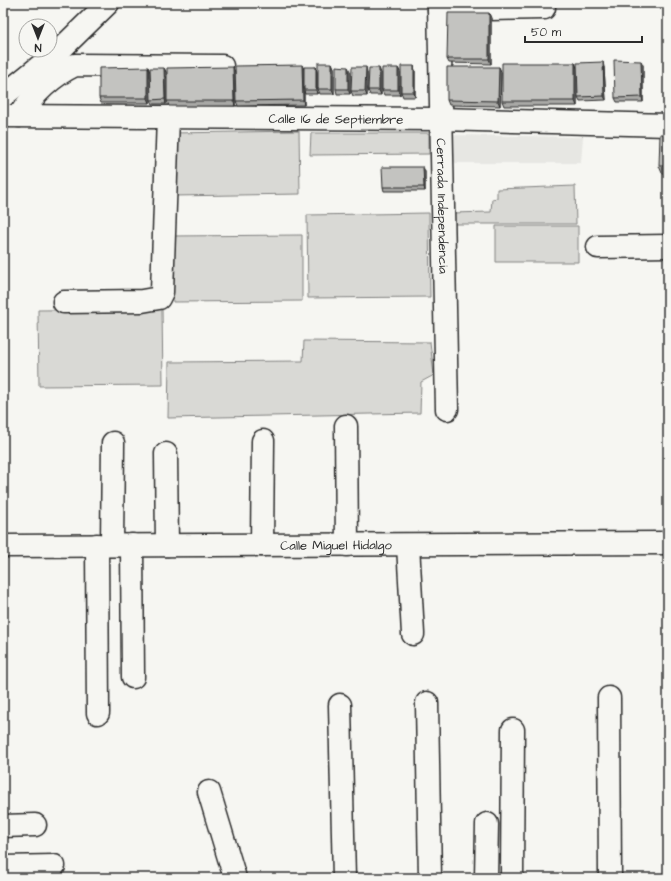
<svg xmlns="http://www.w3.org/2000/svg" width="671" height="881" font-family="'Architects Daughter',sans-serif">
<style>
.built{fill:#e7e7e3}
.green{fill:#d9d9d5;stroke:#828280}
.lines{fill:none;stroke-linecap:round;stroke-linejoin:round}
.minor-casing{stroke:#2b2b2b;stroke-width:25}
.minor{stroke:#f6f6f2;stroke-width:22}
.wall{fill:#a8a8a5;stroke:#2b2b2b}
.shaded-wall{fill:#888886;stroke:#2b2b2b}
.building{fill:#c3c3c0;stroke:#2b2b2b}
.labels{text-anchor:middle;stroke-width:3.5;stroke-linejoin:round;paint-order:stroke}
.street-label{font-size:13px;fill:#2b2b2b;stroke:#f6f6f2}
</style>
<rect width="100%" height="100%" fill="#f6f6f2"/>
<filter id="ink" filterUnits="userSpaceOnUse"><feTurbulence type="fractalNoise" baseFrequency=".025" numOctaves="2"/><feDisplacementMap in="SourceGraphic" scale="8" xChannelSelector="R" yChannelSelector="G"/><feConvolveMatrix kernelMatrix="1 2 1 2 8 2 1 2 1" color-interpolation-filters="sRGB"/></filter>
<g filter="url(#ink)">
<path class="built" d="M449 135 583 137 581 163H451Z"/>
<path class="green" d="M299 131 300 194 173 196 172 133Z
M311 133H429V154L310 155Z
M575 186 576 224H452L451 213 491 212 492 199 497 198V189Z
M429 213 430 297 308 298 307 215Z
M496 226H578V262H496Z
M302 235V301L173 302 172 236Z
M162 309 163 385 39 386 38 310Z
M304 341 430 342 434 375 421 382 420 413 168 418 169 362 303 361Z"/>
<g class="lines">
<defs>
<g id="minor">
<path id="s1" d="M439 3 447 409"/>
<path d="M439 10 544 8"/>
<path d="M3 96 60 50 108 3"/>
<path id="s2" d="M3 116 440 119 668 125"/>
<path d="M19 116C33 95 52 76 75 65L222 66"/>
<path d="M598 247 668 246"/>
<path d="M64 302 142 301 159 298 162 292 168 117"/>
<path d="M346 426 347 545"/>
<path d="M166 454 167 545"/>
<path d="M97 545 98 713"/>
<path d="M112 545 113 443"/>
<path d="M132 545 133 677"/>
<path d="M262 545 263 441"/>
<path d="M408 545 413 634"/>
<path id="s3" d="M3 546 668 543"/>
<path d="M609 698 610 878"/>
<path d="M427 703 430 878"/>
<path d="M340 705 344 878"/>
<path d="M209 792 235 878"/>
<path d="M3 826 35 825"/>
<path d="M3 867 54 866"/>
<path d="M486 878 487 824"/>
<path d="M512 878 513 730"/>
</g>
</defs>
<use href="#minor" class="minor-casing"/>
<use href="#minor" class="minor"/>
</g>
<path class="wall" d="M491 18V64L449 63 447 59Z
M332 63 334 68V94H320L318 89Z
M575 63 577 68V106H504L502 101Z
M643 65V102H617L615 98Z
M414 66 415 71V97H403L401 92Z
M316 67 317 72V94H305L304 91V105L238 106 236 101 304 69Z
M499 67 501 72 500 106 449 105 447 100Z
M604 67 606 100 580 101 578 97Z
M164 68 166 72V104H153L151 100Z
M398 68 400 72V95H384L382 90Z
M350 71V94H337L336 89Z
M150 72V103H101L99 98Z
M235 72V106H169L167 101Z
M367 72V96H353L351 91Z
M381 73V95H370L368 90Z
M668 134V173H662L659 166Z
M423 167 425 172V191H384L383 187Z"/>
<path class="shaded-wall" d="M489 13 491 18V64L489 59Z
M641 61 643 65V102L642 97Z
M603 62 604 67 606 100 604 96Z
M332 63 334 68V94L332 89Z
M575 63 577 68V106L575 101Z
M302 65 304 69V105L303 100Z
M414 66 415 71V97L414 92Z
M148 67 150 72V103L148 98Z
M233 67 235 72V106L234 101Z
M316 67 317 72V94L316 90Z
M348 67 350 71V94L348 89Z
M366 67 367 72V96L365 91Z
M499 67 501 72 500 106 498 101Z
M164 68 166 72V104L165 99Z
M379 68 381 73V95L379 90Z
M398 68 400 72V95L398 90Z
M423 167 425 172V191L424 187Z"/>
<path class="building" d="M448 13H489V59H447Z
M614 60 641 61 642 97 615 98Z
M603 62 604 96 578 97 577 63Z
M318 63H332V89H318Z
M502 63H575V101H502Z
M302 65 303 100 236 101 235 66Z
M336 66 348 67V89H336Z
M401 66H414V92H401Z
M148 67V98H99V68Z
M233 67 234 101H167V68Z
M304 67H316V90H304Z
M352 67H366L365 91H351Z
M447 67H499L498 101 447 100Z
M150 68H164L165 99 151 100Z
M369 68H379V90H368Z
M382 68H398V90H382Z
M660 134H668V166H659Z
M382 167H423L424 187H383Z"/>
</g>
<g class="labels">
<g class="street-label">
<text dy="5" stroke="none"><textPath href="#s2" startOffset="333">Calle 16 de Septiembre</textPath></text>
<text dy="5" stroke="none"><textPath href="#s1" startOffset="203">Cerrada Independencia</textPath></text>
<text dy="5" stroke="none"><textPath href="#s3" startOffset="333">Calle Miguel Hidalgo</textPath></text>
</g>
</g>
<rect width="671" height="881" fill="none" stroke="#f6f6f2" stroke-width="16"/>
<rect x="8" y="8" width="655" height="865" fill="none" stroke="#2b2b2b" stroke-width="1.5" filter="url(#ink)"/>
<g transform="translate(38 38) rotate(180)"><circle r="19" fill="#f6f6f2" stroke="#a5a5a2"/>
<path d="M0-3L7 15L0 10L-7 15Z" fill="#2b2b2b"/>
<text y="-6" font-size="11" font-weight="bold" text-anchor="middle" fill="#2b2b2b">N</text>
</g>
<path d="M525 36v6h117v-6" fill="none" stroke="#2b2b2b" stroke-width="2"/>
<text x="531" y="36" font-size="12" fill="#2b2b2b" stroke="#f6f6f2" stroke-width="3" paint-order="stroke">50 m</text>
</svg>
